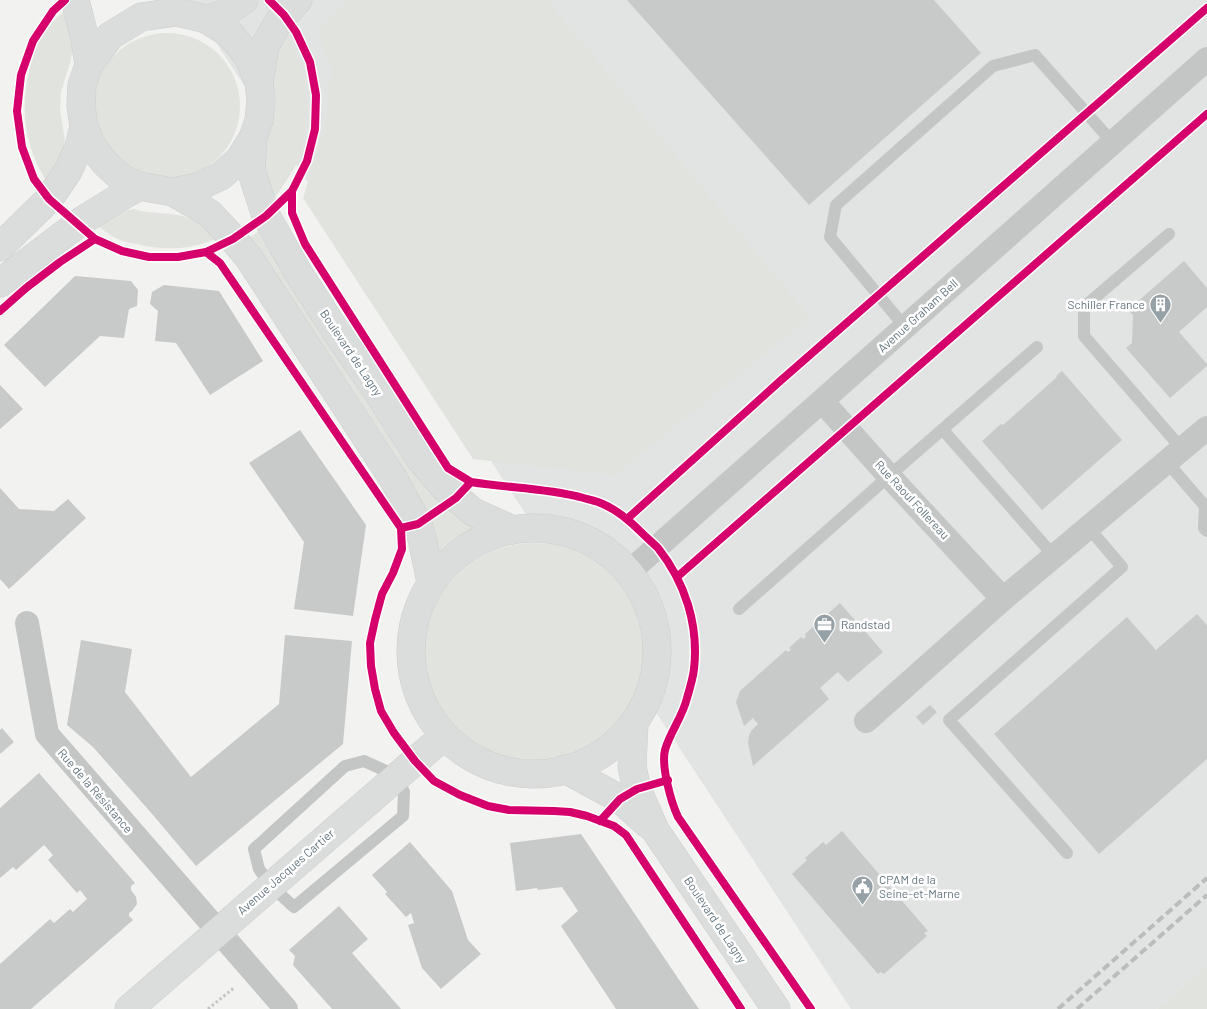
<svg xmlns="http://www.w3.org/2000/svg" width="1207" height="1009" font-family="Barlow,sans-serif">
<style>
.built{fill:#e2e3e3}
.green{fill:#e1e4de}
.building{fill:#c8caca}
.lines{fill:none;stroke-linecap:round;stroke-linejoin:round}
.secondary-casing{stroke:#cdcfce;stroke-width:29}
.path{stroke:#c2c4c5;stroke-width:3;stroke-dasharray:2.5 2.5;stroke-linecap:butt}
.lane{stroke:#c4c6c6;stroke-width:12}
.street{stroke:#c4c6c6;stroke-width:24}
.secondary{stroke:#dbdcdc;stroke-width:28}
.rail{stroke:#bbbcbd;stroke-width:4;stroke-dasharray:8 4;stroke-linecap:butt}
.cycleway-casing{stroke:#fff;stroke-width:11}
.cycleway{stroke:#d6006c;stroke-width:8}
.labels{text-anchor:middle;stroke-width:5;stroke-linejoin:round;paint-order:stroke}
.poi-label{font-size:12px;fill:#64767f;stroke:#fff;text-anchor:start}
.street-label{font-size:12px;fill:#64767f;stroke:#fff}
</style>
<rect width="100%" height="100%" fill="#f2f2f0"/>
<path class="built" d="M188 0H1207V965L1157 1009H851Z"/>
<path class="green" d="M347 0H547L810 317 615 475 473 459 303 198 325 128 331 69 317 30Z
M68 8 73 48 70 63 61 92 60 110 65 140 62 157 49 185C25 149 19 110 30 68 33 54 38 41 46 29 52 21 60 15 68 8Z
M284 31C306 61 311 98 305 134 304 140 303 147 301 153 295 170 284 184 274 199L264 166 263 154 268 137 274 108 270 76Z
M94 106a73 73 0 1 1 146 0a73 73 0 1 1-146 0Z
M134 209 146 212 172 214 183 216 201 224 217 238C192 250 164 251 137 244 131 243 124 242 118 239 111 236 105 231 99 227L123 211Z
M258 232 283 273 411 455 483 523 457 537 444 546 436 556 248 238Z
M425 652a109 109 0 1 1 218 0a109 109 0 1 1-218 0Z
M1207 965V1009H1157Z"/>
<path class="building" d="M627 0H934L981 53 809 205Z
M1184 261 1207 288V307L1179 332 1207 364V366L1170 398 1126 348 1132 343 1133 315 1128 310Z
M75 276 131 281 138 290 137 306 129 309 124 338 100 336 45 387 4 345Z
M164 285 219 291 263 361 210 395 176 343 155 341 158 311 150 304 152 292Z
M1062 371 1122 440 1042 510 982 441 1001 424 1003 425 1057 377 1056 376Z
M0 385 23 409 0 429Z
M300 430 366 525 353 616 294 609 304 542 249 463Z
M0 488 19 509 54 511 68 499 86 518 9 589 0 579Z
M840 603 859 625 856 628 860 633 864 630 883 652 848 682 838 672 820 688 829 699 753 766 748 743 749 736 751 731 758 724 753 718 744 726 736 702 740 691 786 650 788 652 791 650 789 648 801 637 803 639 806 637 805 634Z
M1197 614 1207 625V759L1099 854 994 734 1127 617 1156 650Z
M285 635 352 641 343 744 196 866 153 815 93 747 67 725 81 640 132 649 125 692 191 777 279 704Z
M930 705 937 712 923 725 916 717Z
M2 728 14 742 0 754V730Z
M39 773 135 883 131 886V890L136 897 137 904 132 911 129 913V916L133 920 31 1009H0V964L50 919 54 923 70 909 73 912 87 899 80 890 77 893 48 860 53 855 44 845 16 870 13 867 0 878V808Z
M842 831 928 931 924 933 927 936 884 974 881 972 878 974 792 874 807 860 805 858 823 842 826 845Z
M581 834 694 1002 699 1009H616L561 926 578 911 562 887 538 890 537 888 516 891 510 843Z
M410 842 452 891 468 940 481 954 441 989 422 968 408 925 414 923 411 913 406 917 385 894 387 892 372 875Z
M339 906 368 939 352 953 401 1009H332L293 965 295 956 289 950Z"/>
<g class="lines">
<defs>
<path id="secondary" d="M75 0 85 39 89 65
M206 19 220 16 244 0
M259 82 265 46 279 21 298 0
M253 138 251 170 266 216 299 274 339 336 376 389 421 460 444 487 473 512 511 529
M173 192 209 213 228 233 249 258 394 480 418 524 422 539 431 582
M0 247 49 199 68 171 79 147 84 127 81 106 82 85 89 65 110 36 141 17 176 12 206 19 230 34 248 56 259 82 261 101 259 120 253 138 240 159 221 176 198 187 173 192 139 186 120 177 105 163 92 146 84 127
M0 283 83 220 117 199 139 186
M411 651a123 123 0 1 1 246 0a123 123 0 1 1-246 0Z
M634 723 632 767 637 789 655 830 776 1009
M565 769 620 799 649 825
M129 1009 444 736"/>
</defs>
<use href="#secondary" class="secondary-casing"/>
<path class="path" d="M208 1009 235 987"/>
<path class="lane" d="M1169 234 1084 307V336L1182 449
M905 327 830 237 836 205 993 66 1035 55 1113 143
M943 430 1054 556
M1167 462 1205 506
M1207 504 1205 506 1204 528 1207 531
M739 609 889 476 1037 347
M364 761 397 776 404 792 403 816 294 907 271 886 259 869 254 849 345 766Z
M1067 853 949 720 1122 567 1088 527"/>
<path class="street" d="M822 401 889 476 1003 599
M629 572 1207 59
M27 623 47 734 286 1009
M866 721 1003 599 1207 428"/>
<use href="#secondary" class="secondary"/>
<path class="rail" d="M1058 1009 1207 878
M1077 1009 1207 895"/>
<defs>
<path id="cycleway" d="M65 0 53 11 33 41 21 75 17 111 22 147 34 179 49 199 95 239 122 251 149 257H178L206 252 233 239 266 216 292 191 307 161 315 129 316 95 310 62 296 32 284 15 269 0
M292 191V213L305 244 448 468 471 482
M206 252 220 263 401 528
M0 311 26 288 60 262 95 239
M627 519 779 382 1207 8
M677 577 1207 114
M600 821 620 799 637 789 668 780
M741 1009 626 835 614 826 587 816 570 812 554 811 509 810 488 806 460 795 434 781 415 761 394 733 381 711 375 689 371 666 370 643 375 620 382 594 393 573 402 549 401 528 418 524 456 498 471 482C507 488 544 488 580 497 586 499 593 500 598 502 615 508 629 520 641 532 647 538 653 543 658 548 685 582 699 625 694 669 693 678 690 688 687 698 683 716 670 732 665 750 661 766 671 802 678 817L811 1009"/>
</defs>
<use href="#cycleway" class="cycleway-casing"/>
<use href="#cycleway" class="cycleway"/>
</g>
<defs>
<symbol id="building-pin" viewBox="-11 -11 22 30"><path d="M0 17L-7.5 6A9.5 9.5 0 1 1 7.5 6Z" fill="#96a1a7" stroke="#fff"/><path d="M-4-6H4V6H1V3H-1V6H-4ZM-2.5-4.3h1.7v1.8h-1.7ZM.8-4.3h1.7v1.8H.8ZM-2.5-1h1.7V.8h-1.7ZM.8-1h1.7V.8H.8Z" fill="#fff"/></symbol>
<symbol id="office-pin" viewBox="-11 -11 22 30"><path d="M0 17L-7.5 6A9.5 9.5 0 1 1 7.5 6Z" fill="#96a1a7" stroke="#fff"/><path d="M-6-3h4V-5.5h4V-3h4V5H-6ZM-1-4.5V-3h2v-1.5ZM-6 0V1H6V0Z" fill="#fff"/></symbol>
<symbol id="civic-pin" viewBox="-11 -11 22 30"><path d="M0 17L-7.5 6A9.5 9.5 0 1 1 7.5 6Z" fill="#96a1a7" stroke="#fff"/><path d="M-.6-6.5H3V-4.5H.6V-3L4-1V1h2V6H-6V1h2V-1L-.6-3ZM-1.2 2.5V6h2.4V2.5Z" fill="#fff"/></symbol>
</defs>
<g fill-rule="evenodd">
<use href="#building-pin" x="1148" y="292" width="25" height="34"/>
<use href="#office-pin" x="812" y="612" width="25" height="34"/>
<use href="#civic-pin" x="850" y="874" width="25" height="34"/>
</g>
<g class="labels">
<g class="poi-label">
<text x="1145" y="309" text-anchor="end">Schiller France</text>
<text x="841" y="629">Randstad</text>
<text x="879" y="884">CPAM de la<tspan x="879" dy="14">Seine-et-Marne</tspan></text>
</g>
<g class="street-label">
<text transform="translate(918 316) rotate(-42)" y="4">Avenue Graham Bell</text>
<text transform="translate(351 353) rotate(56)" y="4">Boulevard de Lagny</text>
<text transform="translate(912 500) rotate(47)" y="4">Rue Raoul Follereau</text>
<text transform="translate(95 791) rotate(49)" y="4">Rue de la Résistance</text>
<text transform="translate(286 872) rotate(-41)" y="4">Avenue Jacques Cartier</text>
<text transform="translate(715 920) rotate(56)" y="4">Boulevard de Lagny</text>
</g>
</g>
</svg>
